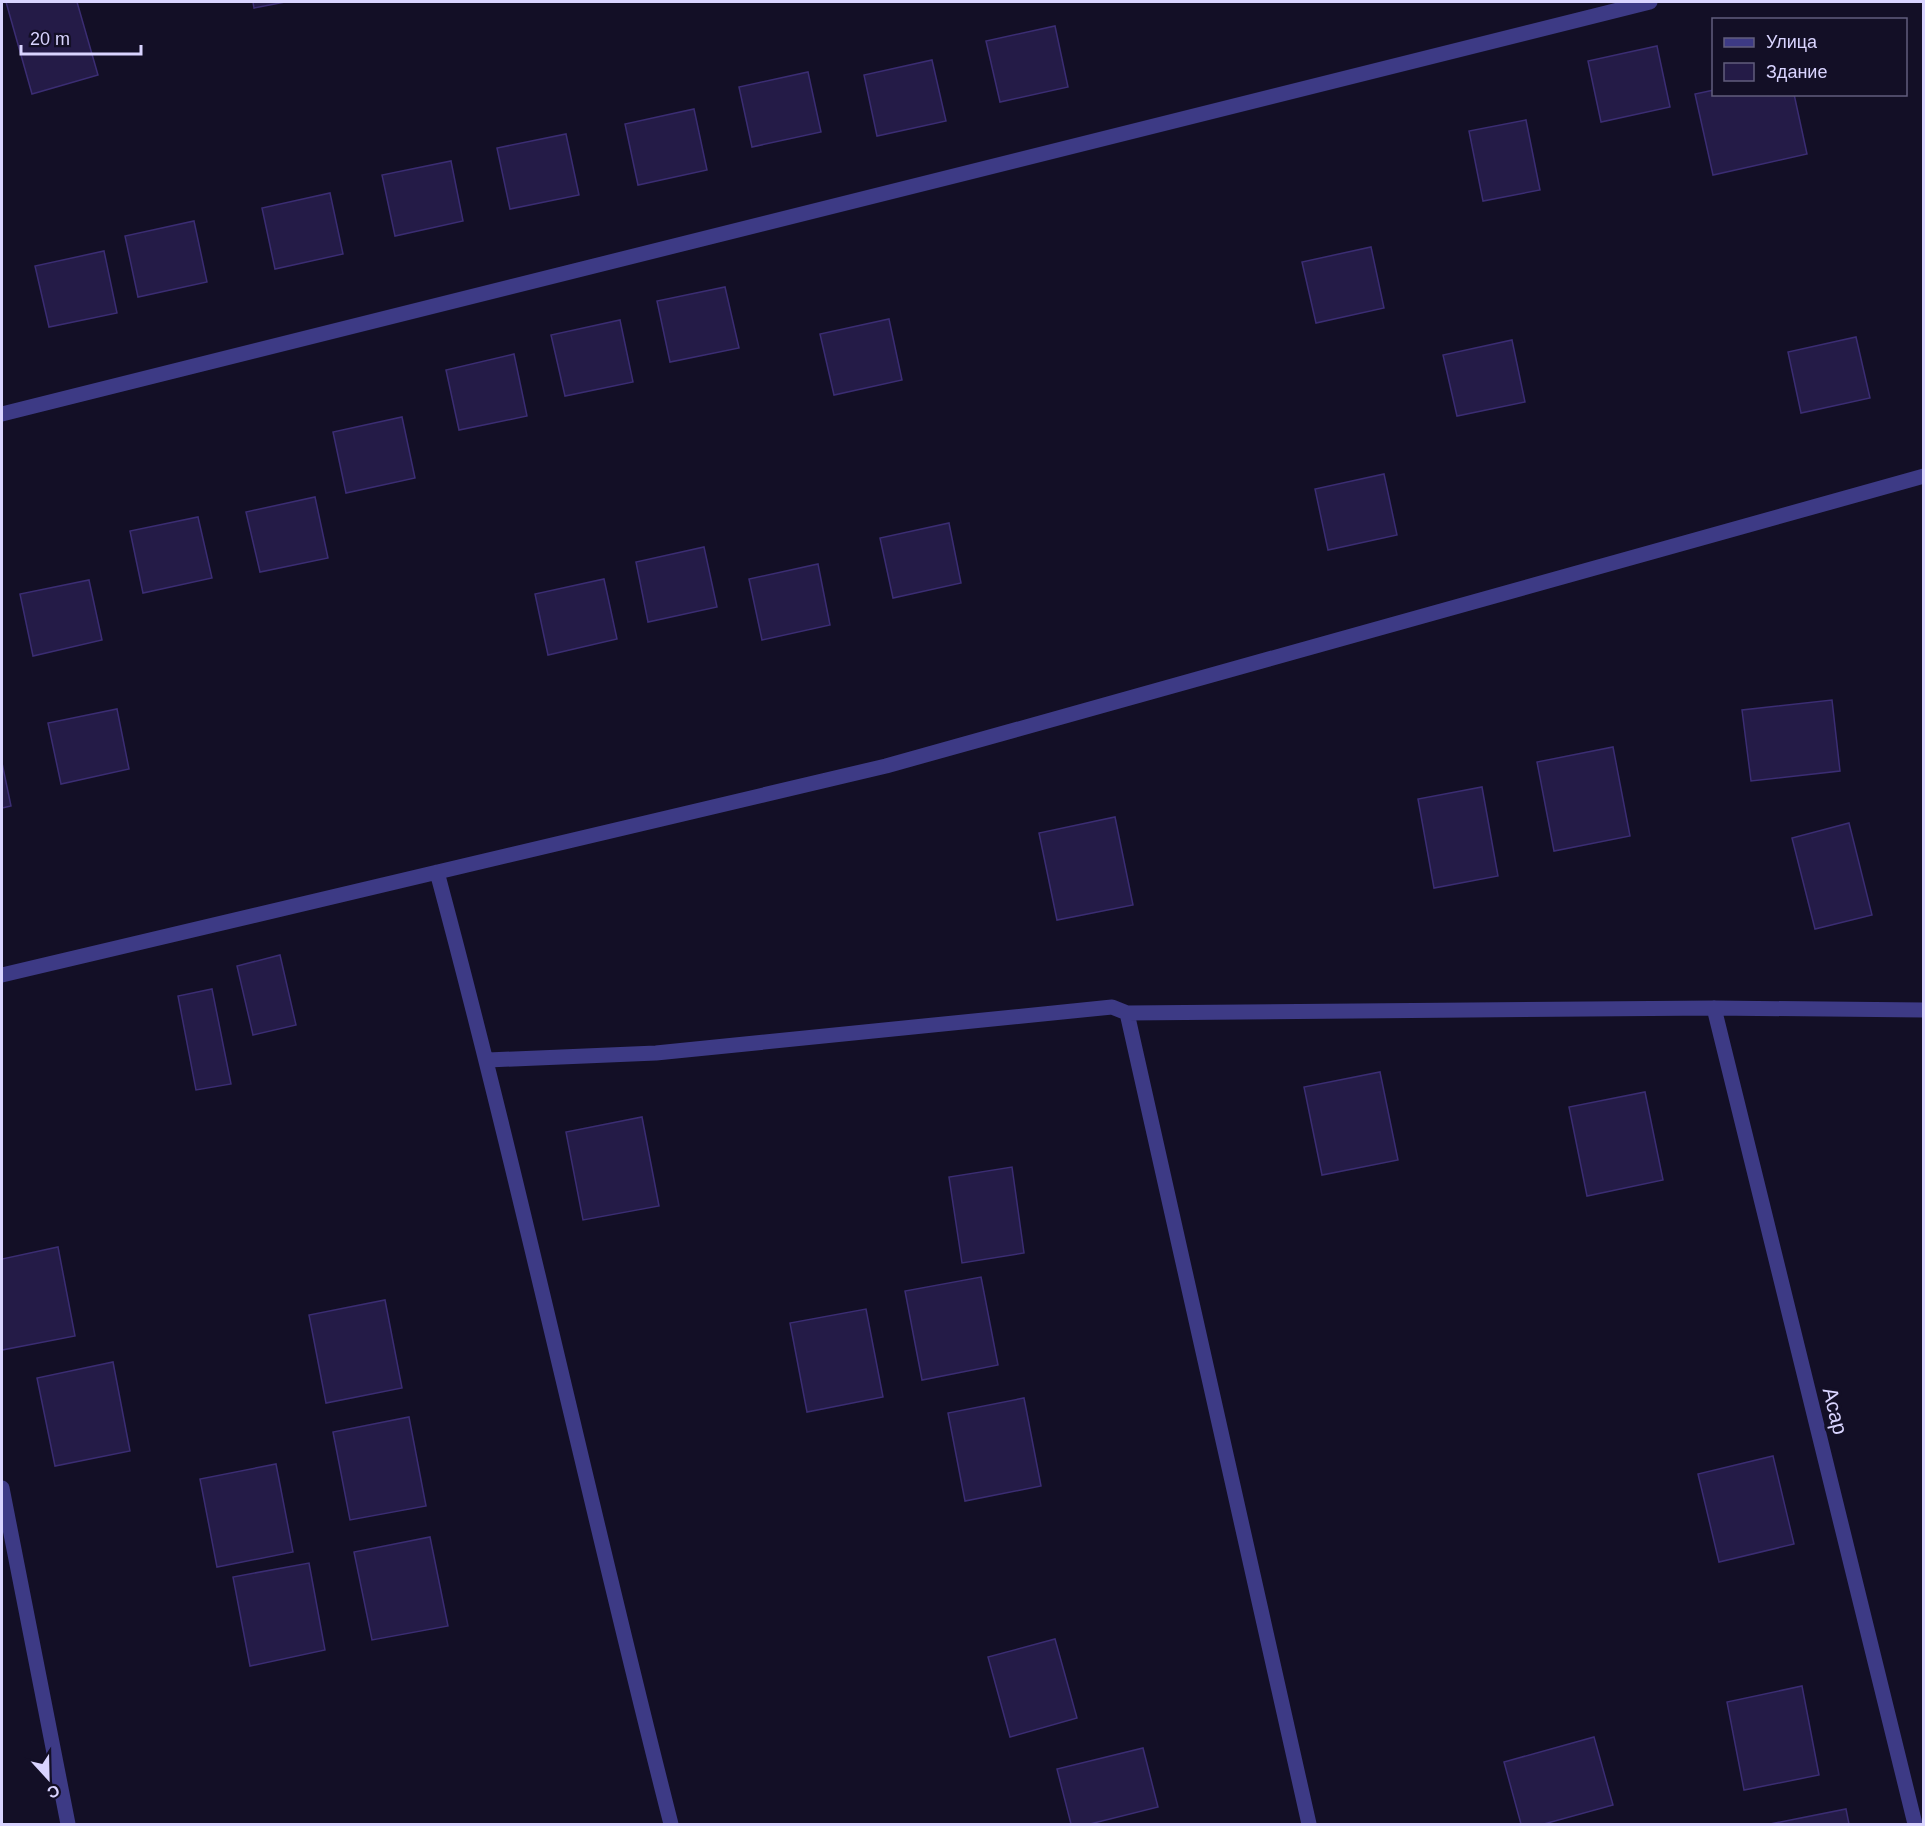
<svg xmlns="http://www.w3.org/2000/svg" width="1925" height="1826" font-family="Helvetica,sans-serif">
<style>
.building{fill:#241b47;stroke:#3b2d73;stroke-width:1.5}
.lines{fill:none;stroke-linecap:round;stroke-linejoin:round}
.lane{stroke:#3d3a85;stroke-width:15}
.street{stroke:#3d3a85;stroke-width:15}
.labels{text-anchor:middle;stroke-width:6;stroke-linejoin:round;paint-order:stroke}
.street-label{font-size:21px;fill:#d9d4ff;stroke:#130f26}
</style>
<rect width="100%" height="100%" fill="#130f26"/>
<path class="building" d="M6 2H77L98 75 32 94Z
M253 2H285L254 8Z
M1055 26 1068 87 1000 102 986 41Z
M1657 46 1670 107 1601 122 1588 61Z
M932 60 946 121 877 136 864 75Z
M808 72 821 132 752 147 739 87Z
M1714 90V94H1794L1807 154 1713 175 1695 94Z
M694 109 707 170 638 185 625 124Z
M1526 120 1540 190 1483 201 1469 131Z
M566 134 579 195 510 209 497 148Z
M451 161 463 221 395 236 382 175Z
M330 193 343 254 275 269 262 208Z
M194 221 207 282 138 297 125 236Z
M1371 247 1384 308 1316 323 1302 262Z
M104 251 117 313 49 327 35 266Z
M725 287 739 348 670 362 657 301Z
M889 319 902 380 834 395 820 334Z
M620 320 633 382 565 396 551 335Z
M1856 337 1870 398 1801 413 1788 352Z
M1512 340 1525 402 1457 416 1443 355Z
M514 354 527 416 459 430 446 370Z
M402 417 415 478 346 493 333 432Z
M1384 474 1397 535 1328 550 1315 489Z
M315 497 328 558 260 572 246 512Z
M198 517 212 578 143 593 130 531Z
M949 523 961 583 893 598 880 538Z
M704 547 717 607 648 622 636 562Z
M818 564 830 625 762 640 749 579Z
M604 579 617 639 548 655 535 594Z
M89 580 102 640 33 656 20 594Z
M1832 700 1840 771 1751 781 1742 710Z
M117 709 129 769 61 784 48 723Z
M1613 747 1630 836 1554 851 1537 762Z
M2 763 11 806 2 808Z
M1482 787 1498 876 1434 888 1418 799Z
M1115 817 1133 905 1057 920 1039 833Z
M1849 823 1872 915 1815 929 1792 838Z
M280 955 296 1025 253 1035 237 966Z
M212 989 231 1084 196 1090 178 996Z
M1380 1072 1398 1160 1322 1175 1304 1087Z
M1645 1092 1663 1180 1587 1196 1569 1107Z
M642 1117 659 1206 583 1220 566 1132Z
M1012 1167 1024 1253 962 1263 949 1177Z
M58 1247 75 1336 2 1350V1259Z
M981 1277 998 1365 922 1380 905 1291Z
M385 1300 402 1388 326 1403 309 1315Z
M866 1309 883 1397 807 1412 790 1323Z
M113 1362 130 1451 55 1466 37 1378Z
M1024 1398 1041 1486 965 1501 948 1413Z
M409 1417 426 1506 350 1520 333 1432Z
M1773 1456 1794 1544 1719 1562 1698 1474Z
M276 1464 293 1552 217 1567 200 1479Z
M430 1537 448 1626 372 1640 354 1552Z
M309 1563 325 1650 250 1666 233 1577Z
M1055 1639 1077 1718 1010 1737 988 1657Z
M1802 1686 1819 1775 1744 1790 1727 1702Z
M1594 1737 1613 1805 1544 1824H1521L1504 1762Z
M1143 1748 1158 1807 1090 1824H1071L1057 1769Z
M1846 1809 1849 1824H1770Z"/>
<g class="lines">
<path class="lane" d="M2 1488 68 1824"/>
<path class="street" d="M2 414 1650 2
M437 872C522 1188 590 1508 671 1824
M2 975 886 766 1924 476
M1714 1008 1915 1824
M1127 1013 1309 1824
M488 1060 656 1053 1112 1007 1127 1013 1714 1008 1924 1010"/>
</g>
<g class="labels">
<g class="street-label">
<text transform="translate(1835 1411) rotate(76)" y="7">Асар</text>
</g>
</g>
<rect width="1925" height="1826" fill="none" stroke="#d9d4ff" stroke-width="6"/>
<rect x="1712" y="18" width="195" height="78" fill="#130f26" stroke="#625e7d" stroke-width="1.5"/>
<rect x="1724" y="38" width="30" height="9" fill="#3d3a85" stroke="#625e7d" stroke-width="1.5"/>
<text x="1766" y="48" font-size="18" fill="#d9d4ff">Улица</text>
<rect x="1724" y="63" width="30" height="18" fill="#241b47" stroke="#625e7d" stroke-width="1.5"/>
<text x="1766" y="78" font-size="18" fill="#d9d4ff">Здание</text>
<g transform="translate(48 1778) rotate(158)" stroke="#130f26" stroke-width="4.5" paint-order="stroke">
<path d="M0-4.5L10 22L0 15L-10 22Z" fill="#d9d4ff"/>
<text y="-9" font-size="16" font-weight="bold" text-anchor="middle" fill="#d9d4ff">С</text>
</g>
<path d="M21 45v9h120v-9" fill="none" stroke="#d9d4ff" stroke-width="3"/>
<text x="30" y="45" font-size="18" fill="#d9d4ff" stroke="#130f26" stroke-width="4.5" paint-order="stroke">20 m</text>
</svg>
